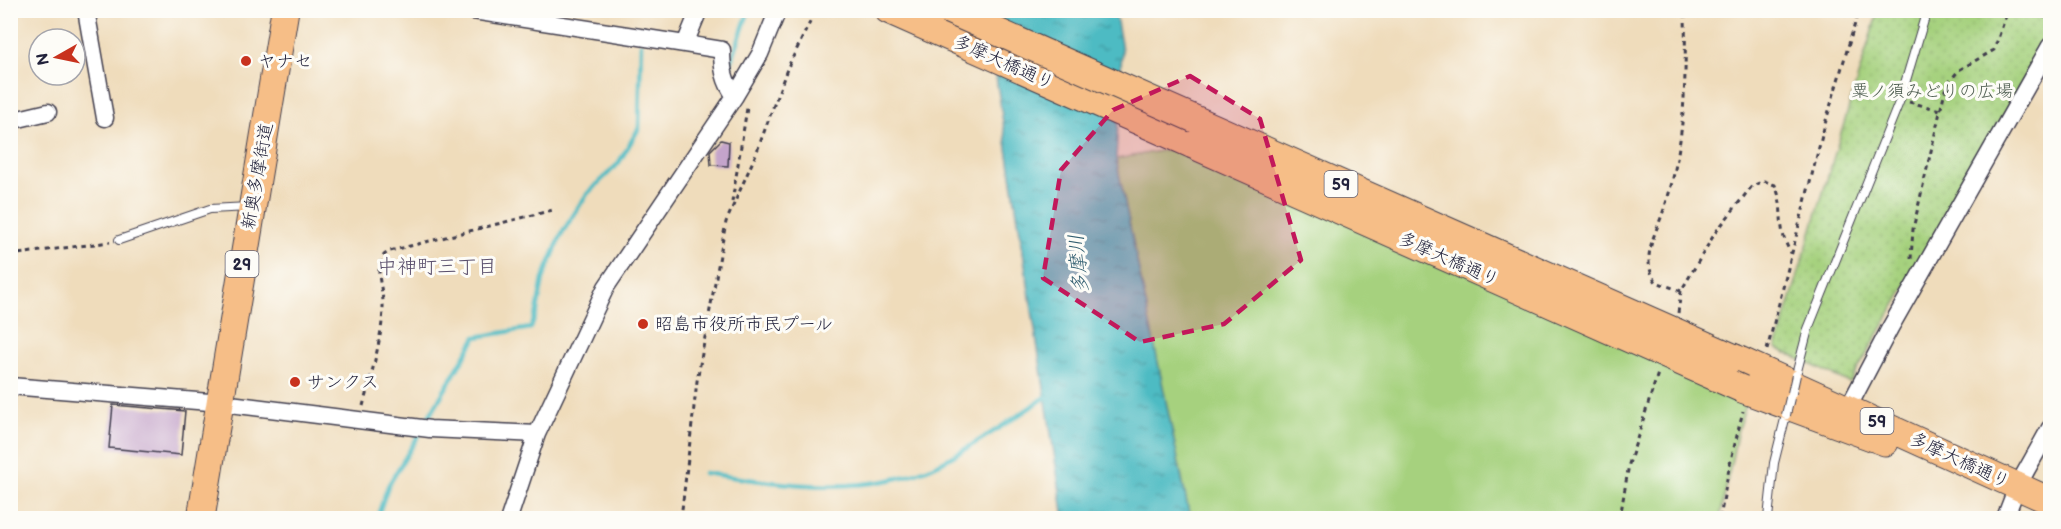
<svg xmlns="http://www.w3.org/2000/svg" width="2061" height="529" font-family="'Balsamiq Sans','Klee One',sans-serif">
<style>
.green{fill:#a6d17e;stroke:#647a5c;stroke-width:1.5}
.park{fill:url(#park-dots);stroke:#647a5c;stroke-width:1.5}
.water{fill:url(#water-ripples);stroke:#386e7f;stroke-width:1.5}
.lines{fill:none;stroke-linecap:round;stroke-linejoin:round}
.stream{stroke:#4dbbc3;stroke-width:4.5}
.building{fill:#c4a4cb}
.lane-casing{stroke:#413e4e;stroke-width:10}
.street-casing{stroke:#413e4e;stroke-width:19}
.primary-casing{stroke:#413e4e;stroke-width:29}
.path{stroke:#413e4e;stroke-width:3;stroke-dasharray:4.5 4.5;stroke-linecap:butt}
.lane{stroke:#fff;stroke-width:8}
.street{stroke:#fff;stroke-width:16}
.primary{stroke:#f6be87;stroke-width:27}
.lane-bridge-casing{stroke:#413e4e;stroke-width:10;stroke-linecap:butt}
.primary-bridge-casing{stroke:#413e4e;stroke-width:29;stroke-linecap:butt}
.lane-bridge{stroke:#fff;stroke-width:8}
.primary-bridge{stroke:#f6be87;stroke-width:27}
.marked{fill:#c2185b;fill-opacity:0.2;stroke:#c2185b;stroke-width:4.5;stroke-dasharray:12 8;stroke-linejoin:round}
.poi-dot{fill:#c8321e;stroke:#fdfcf7;stroke-width:2}
.labels{text-anchor:middle;stroke-width:6;stroke-linejoin:round;paint-order:stroke}
.shield{fill:#fdfcf7;stroke:#646373;stroke-width:1.5}
.shield-label{font-size:16px;font-weight:bold;fill:#22223b}
.poi-label{font-size:18px;fill:#22223b;stroke:#fdfcf7;text-anchor:start}
.street-label{font-size:18px;fill:#22223b;stroke:#fdfcf7}
.park-label{font-size:18px;fill:#505f52;stroke:#fdfcf7}
.water-label{font-size:20px;font-style:italic;fill:#335f71;stroke:#fdfcf7}
.neighbourhood-label{font-size:20px;fill:#5b506d;stroke:#fdfcf7}
</style>
<defs>
<pattern id="park-dots" width="8" height="8" patternUnits="userSpaceOnUse" patternTransform="scale(1.5)"><rect width="8" height="8" fill="#a6d17e"/><path d="M2 2h.1M6 6h.1" fill="none" stroke="#8fb36e" stroke-width="1.8" stroke-linecap="round"/></pattern>
<pattern id="water-ripples" width="26" height="14" patternUnits="userSpaceOnUse" patternTransform="scale(1.5)"><rect width="26" height="14" fill="#4dbbc3"/><path d="M2 4q2-2 4 0t4 0M15 11q2-2 4 0t4 0" fill="none" stroke="#4098a0"/></pattern>
</defs>
<rect width="100%" height="100%" fill="#fdfcf7"/>
<filter id="ink" filterUnits="userSpaceOnUse"><feTurbulence type="fractalNoise" baseFrequency=".0167" numOctaves="2"/><feDisplacementMap in="SourceGraphic" scale="12" xChannelSelector="R" yChannelSelector="G"/><feConvolveMatrix kernelMatrix="1 2 1 2 8 2 1 2 1" color-interpolation-filters="sRGB"/></filter>
<filter id="wash" filterUnits="userSpaceOnUse"><feTurbulence type="fractalNoise" baseFrequency=".008" numOctaves="4" result="noise"/><feDisplacementMap in="SourceGraphic" scale="24" xChannelSelector="R" yChannelSelector="G"/><feGaussianBlur stdDeviation="1.35" result="paint"/><feColorMatrix in="noise" values="0 0 0 0 0 0 0 0 0 0 0 0 0 0 0 0 0 1.4 0 .05"/><feComposite in="paint" operator="in"/></filter>
<g filter="url(#wash)">
<rect width="100%" height="100%" fill="#efdcbb"/>
<path class="green" d="M1193 145 1750 392 1738 429 1720 518H1190L1116 159Z"/>
<path class="park" d="M1878 11H2050V37L1850 383 1776 348Z"/>
<path class="water" d="M991 11H1115L1122 50 1116 159 1190 518H1064L990 38Z"/>
<g class="lines">
<path class="stream" d="M729 68 749 10
M424 425 476 337 531 328 537 311 543 279 562 233 587 194 618 164 639 128 641 44
M704 473C780 484 868 499 940 463 977 444 1011 420 1046 397
M377 518 388 486 420 433"/>
</g>
<g id="blocks">
<path class="building" d="M721 140 729 142 728 166 711 165 710 151Z
M113 405 185 411 181 455 109 448Z"/>
</g>
</g>
<g filter="url(#ink)">
<use href="#blocks" fill-opacity="0" stroke="#413e4e" stroke-width="1.5"/>
<g class="lines">
<defs>
<path id="lane" d="M119 240 210 209 249 207
M1796 375 1808 329 1900 100 1927 10
M1768 518 1774 463 1786 415"/>
<path id="street" d="M86 10 105 118
M467 10 685 44
M699 10 685 44 722 50C722 68 724 82 735 96
M10 121 48 112
M10 386 222 403 430 429 537 434
M1848 408 1890 328 2050 46
M509 518 537 434 606 287 735 96 760 54 778 10
M2005 518 2017 487 2050 428"/>
<path id="primary" d="M888 10 1193 145
M1735 358 2050 501
M1742 389 1885 442
M201 518 285 10"/>
</defs>
<use href="#lane" class="lane-casing"/>
<use href="#street" class="street-casing"/>
<use href="#primary" class="primary-casing"/>
<path class="path" d="M2024 10 2050 19
M1909 102 1940 110
M732 202 747 108
M10 255 110 242
M1911 259 1913 229 1946 86 1959 70 1994 50 2008 10
M1681 291 1656 282C1640 258 1655 236 1663 212 1686 147 1686 78 1685 10
M1678 313 1681 291 1715 233 1752 186 1764 181 1775 185C1786 210 1775 227 1791 253
M1767 350 1825 124 1859 10
M363 406C371 375 384 333 383 301 382 285 374 270 384 255L390 251 553 210
M681 518 697 381 726 222 756 154 787 69 816 10
M1620 518 1629 464 1658 373
M1720 518 1729 468 1743 411"/>
<use href="#lane" class="lane"/>
<use href="#street" class="street"/>
<use href="#primary" class="primary"/>
<defs>
<path id="lane-bridge" d="M1792 393 1796 375
M1786 415 1790 398"/>
<path id="primary-bridge" d="M948 10 1735 358
M1193 145 1742 389"/>
</defs>
<use href="#lane-bridge" class="lane-bridge-casing"/>
<use href="#primary-bridge" class="primary-bridge-casing"/>
<use href="#lane-bridge" class="lane-bridge"/>
<use href="#primary-bridge" class="primary-bridge"/>
</g>
</g>
<path class="marked" d="M1190 76 1260 119 1301 260 1224 324 1140 342 1043 278 1061 170 1113 110Z"/>
<g class="poi-dot">
<circle cx="246" cy="61" r="6"/>
<circle cx="643" cy="324" r="6"/>
<circle cx="295" cy="382" r="6"/>
</g>
<g class="labels">
<g class="shield">
<rect x="1324.5" y="171" width="33" height="26" rx="4.5"/>
<rect x="225.5" y="251" width="33" height="26" rx="4.5"/>
<rect x="1860.5" y="408" width="33" height="26" rx="4.5"/>
</g>
<g class="shield-label">
<text x="1341" y="190">59</text>
<text x="242" y="270">29</text>
<text x="1877" y="427">59</text>
</g>
<g class="poi-label">
<text x="258" y="67">ヤナセ</text>
<text x="655" y="330">昭島市役所市民プール</text>
<text x="307" y="388">サンクス</text>
</g>
<g class="street-label">
<text transform="translate(1004 62) rotate(24)" y="6">多摩大橋通り</text>
<text transform="translate(257 176) rotate(-80)" y="6">新奥多摩街道</text>
<text transform="translate(1449 259) rotate(24)" y="6">多摩大橋通り</text>
<text transform="translate(1960 460) rotate(25)" y="6">多摩大橋通り</text>
</g>
<g class="park-label">
<text x="1932" y="97">粟ノ須みどりの広場</text>
</g>
<g class="water-label">
<text transform="translate(1078 264) rotate(-95)" y="7">多摩川</text>
</g>
<g class="neighbourhood-label">
<text x="437" y="273">中神町三丁目</text>
</g>
</g>
<rect width="2061" height="529" fill="none" stroke="#fdfcf7" stroke-width="36"/>
<g transform="translate(57 57) rotate(261)"><circle r="28" fill="#fdfcf7" stroke="#a5a5ac" stroke-width="1.5"/>
<path d="M0-4.5L10 22L0 15L-10 22Z" fill="#c8321e"/>
<text y="-9" font-size="16" font-weight="bold" text-anchor="middle" fill="#22223b">N</text>
</g>
</svg>
